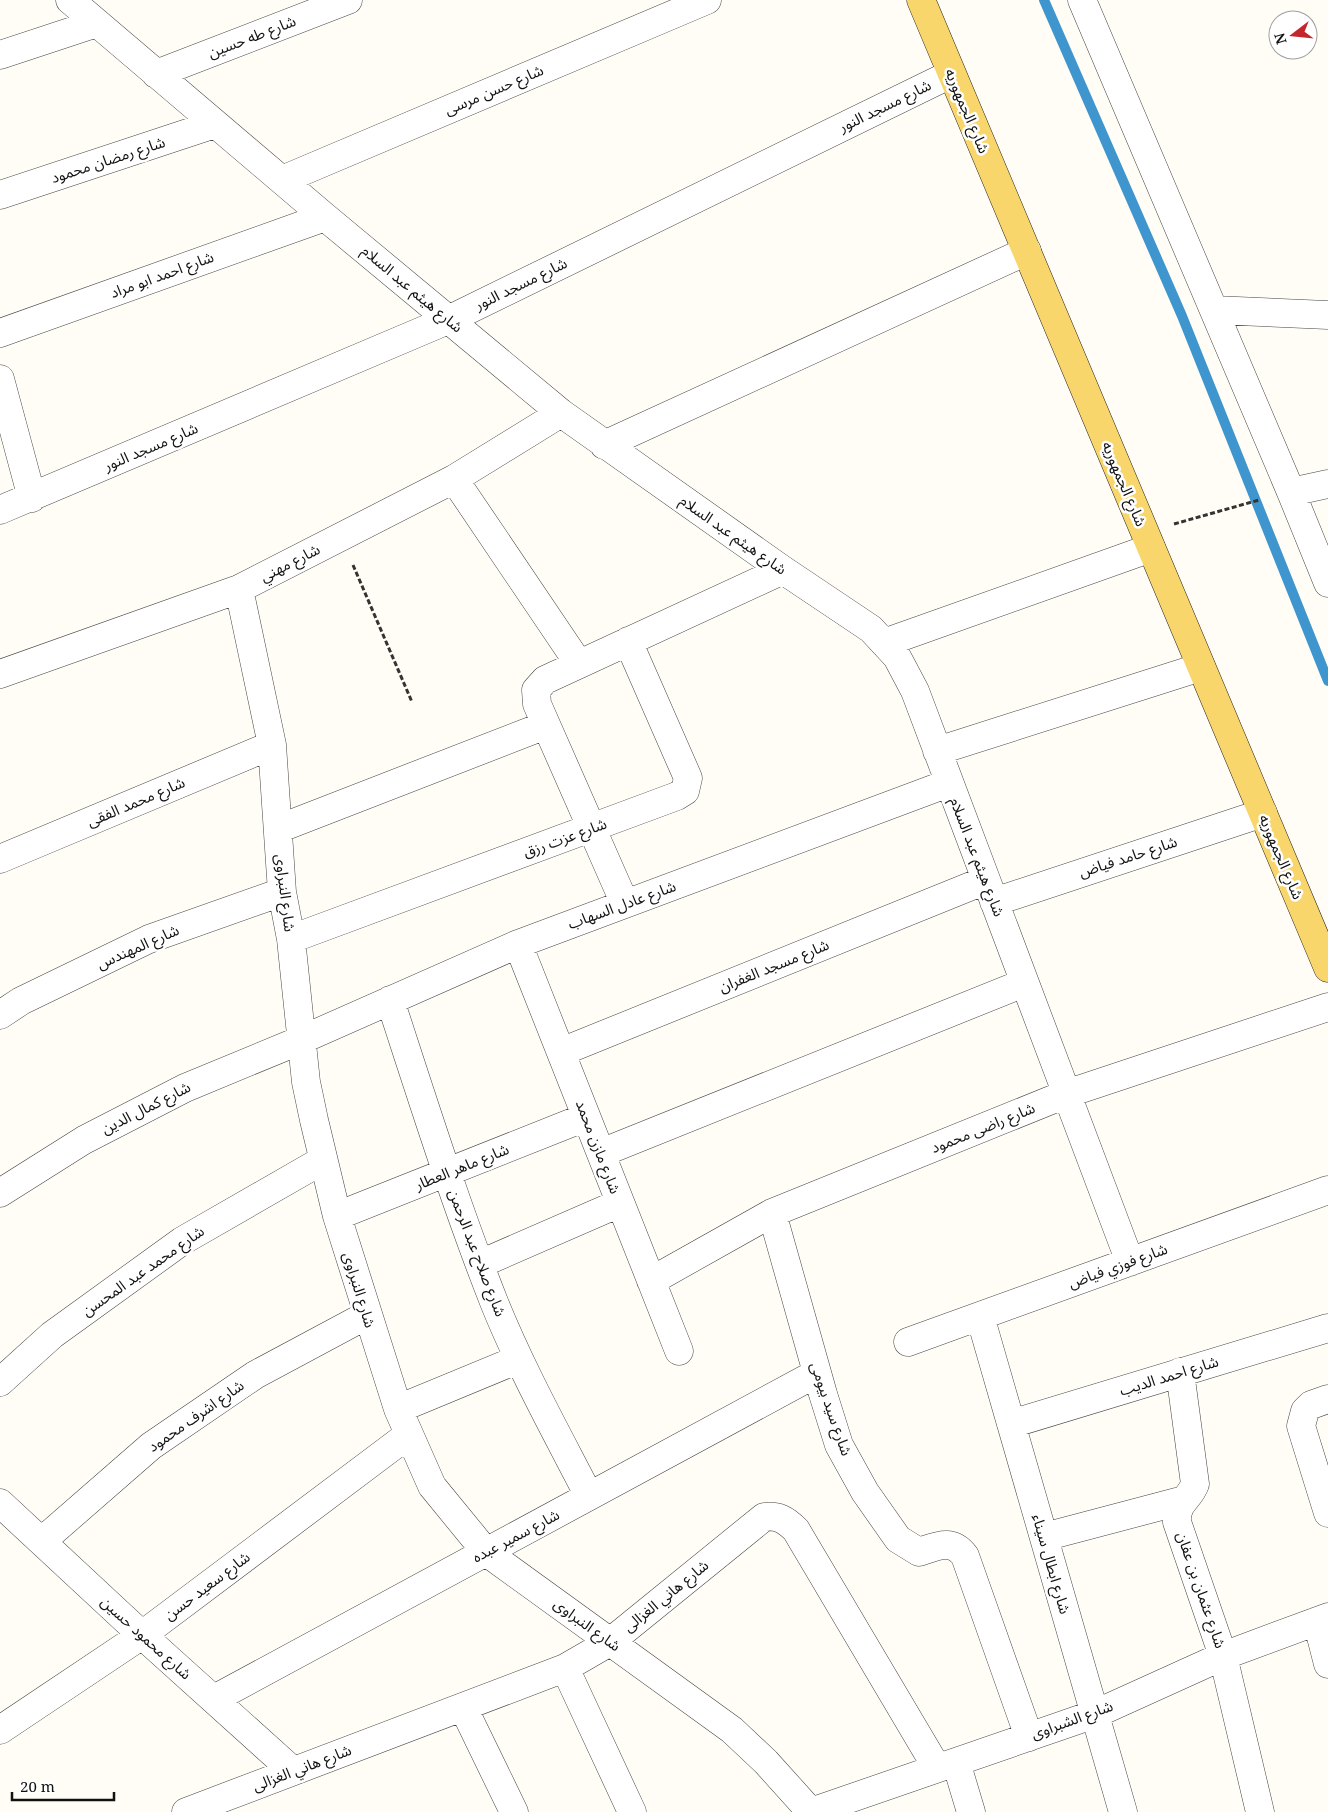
<svg xmlns="http://www.w3.org/2000/svg" width="1328" height="1812" font-family="'Noto Serif','Noto Sans Arabic',serif">
<style>
.lines{fill:none;stroke-linecap:round;stroke-linejoin:round}
.stream{stroke:#3f96cf;stroke-width:10}
.minor-casing{stroke:#444;stroke-width:29}
.major-casing{stroke:#222;stroke-width:29}
.path{stroke:#333;stroke-width:3;stroke-dasharray:5 2.5;stroke-linecap:butt}
.minor{stroke:#fff;stroke-width:28}
.major{stroke:#f9d66b;stroke-width:28}
.labels{text-anchor:middle;stroke-width:5;stroke-linejoin:round;paint-order:stroke}
.street-label{font-size:15px;fill:#111;stroke:#fff}
</style>
<rect width="100%" height="100%" fill="#fffdf5"/>
<g class="lines">
<path class="stream" d="M1044 0 1182 316 1328 681"/>
<defs>
<path id="minor" d="M70 0 325 217 561 413 783 570 871 629 897 657 915 691 1130 1262
M1082 0 1291 492 1328 583
M0 55 97 23
M156 74 348 0
M282 180 707 0
M0 195 215 124
M1214 310 1328 315
M0 333 325 217
M0 379 32 498
M604 445 1027 251
M454 479 579 664
M1291 492 1328 484
M0 510 448 320 951 74
M239 589 272 745 282 892 291 939 306 1082 314 1120 337 1216 398 1409 432 1486 486 1552 732 1730 766 1762 811 1812
M884 643 1151 548
M0 674 239 589 454 479 561 413
M937 751 1201 667
M278 829 546 725
M0 859 272 745
M994 902 1263 813
M625 904 537 704 536 690 545 680 783 570
M291 939 677 796 685 791 688 778 628 641
M518 944 679 1351
M390 1000C423 1101 455 1203 494 1302 521 1369 556 1432 589 1496
M0 1015 21 1001 149 939 282 892
M561 1052 986 880
M601 1153 1024 983
M0 1193 84 1140 185 1088 301 1040 518 944 949 783
M772 1213 823 1394 839 1445 865 1492 898 1539 919 1552C937 1546 952 1538 965 1556L1029 1737
M337 1216 586 1117
M480 1264 620 1203
M651 1281 772 1213 1066 1094 1328 1007
M980 1316 1123 1812
M908 1342 1328 1190
M1180 1372 1195 1484C1189 1500 1176 1502 1177 1522L1223 1656 1260 1812
M0 1382 52 1335 182 1241 323 1160
M1328 1399 1311 1405 1305 1411 1301 1426 1328 1513
M398 1409 519 1359
M1011 1424 1328 1328
M0 1503 142 1635 293 1771
M1044 1537 1184 1500
M42 1541 151 1446 255 1375 367 1315
M1317 1621 1328 1664
M565 1668 632 1812
M214 1699 817 1373
M463 1707 514 1812
M0 1730 142 1635 408 1435
M956 1762 971 1812
M186 1812 565 1668 610 1642 764 1517C778 1515 786 1520 796 1530L937 1768
M811 1812 1095 1714 1223 1656 1328 1617"/>
<path id="major" d="M921 0 1328 968"/>
</defs>
<use href="#minor" class="minor-casing"/>
<use href="#major" class="major-casing"/>
<path class="path" d="M1174 524 1259 500
M353 565 412 702"/>
<use href="#minor" class="minor"/>
<use href="#major" class="major"/>
</g>
<g class="labels">
<g class="street-label">
<text transform="translate(252 37) rotate(-21)" y="5">شارع طه حسين</text>
<text transform="translate(494 90) rotate(-23)" y="5">شارع حسن مرسى</text>
<text transform="translate(885 106) rotate(-26)" y="5">شارع مسجد النور</text>
<text transform="translate(967 111) rotate(67)" y="5">شارع الجمهوريه</text>
<text transform="translate(108 160) rotate(-18)" y="5">شارع رمضان محمود</text>
<text transform="translate(162 275) rotate(-20)" y="5">شارع احمد ابو مراد</text>
<text transform="translate(521 284) rotate(-26)" y="5">شارع مسجد النور</text>
<text transform="translate(412 289) rotate(40)" y="5">شارع هيثم عبد السلام</text>
<text transform="translate(151 447) rotate(-23)" y="5">شارع مسجد النور</text>
<text transform="translate(1124 484) rotate(67)" y="5">شارع الجمهوريه</text>
<text transform="translate(733 535) rotate(35)" y="5">شارع هيثم عبد السلام</text>
<text transform="translate(290 563) rotate(-27)" y="5">شارع مهني</text>
<text transform="translate(136 802) rotate(-23)" y="5">شارع محمد الفقى</text>
<text transform="translate(565 838) rotate(-20)" y="5">شارع عزت رزق</text>
<text transform="translate(977 857) rotate(69)" y="5">شارع هيثم عبد السلام</text>
<text transform="translate(1128 857) rotate(-18)" y="5">شارع حامد فياض</text>
<text transform="translate(1281 857) rotate(67)" y="5">شارع الجمهوريه</text>
<text transform="translate(285 893) rotate(83)" y="5">شارع النبراوى</text>
<text transform="translate(622 905) rotate(-20)" y="5">شارع عادل السهاب</text>
<text transform="translate(138 947) rotate(-24)" y="5">شارع المهندس</text>
<text transform="translate(774 966) rotate(-22)" y="5">شارع مسجد الغفران</text>
<text transform="translate(146 1108) rotate(-27)" y="5">شارع كمال الدين</text>
<text transform="translate(983 1128) rotate(-22)" y="5">شارع راضى محمود</text>
<text transform="translate(598 1147) rotate(69)" y="5">شارع مازن محمد</text>
<text transform="translate(462 1167) rotate(-22)" y="5">شارع ماهر العطار</text>
<text transform="translate(477 1253) rotate(69)" y="5">شارع صلاح عبد الرحمن</text>
<text transform="translate(1118 1266) rotate(-20)" y="5">شارع فوزي فياض</text>
<text transform="translate(143 1271) rotate(-35)" y="5">شارع محمد عبد المحسن</text>
<text transform="translate(359 1290) rotate(73)" y="5">شارع النبراوى</text>
<text transform="translate(1169 1376) rotate(-17)" y="5">شارع احمد الديب</text>
<text transform="translate(831 1409) rotate(71)" y="5">شارع سيد بيومى</text>
<text transform="translate(196 1416) rotate(-35)" y="5">شارع اشرف محمود</text>
<text transform="translate(516 1536) rotate(-28)" y="5">شارع سمير عبده</text>
<text transform="translate(1051 1564) rotate(74)" y="5">شارع ابطال سيناء</text>
<text transform="translate(207 1586) rotate(-37)" y="5">شارع سعيد حسن</text>
<text transform="translate(1201 1590) rotate(71)" y="5">شارع عثمان بن عفان</text>
<text transform="translate(666 1596) rotate(-39)" y="5">شارع هاني الغزالى</text>
<text transform="translate(587 1625) rotate(36)" y="5">شارع النبراوى</text>
<text transform="translate(146 1638) rotate(42)" y="5">شارع محمود حسين</text>
<text transform="translate(1072 1720) rotate(-20)" y="5">شارع الشبراوى</text>
<text transform="translate(302 1768) rotate(-21)" y="5">شارع هاني الغزالى</text>
</g>
</g>
<g transform="translate(1293 35) rotate(254)"><circle r="24" fill="#ffffff" stroke="#a0a0a0"/>
<path d="M0-4L9 19L0 12L-9 19Z" fill="#c4262e"/>
<text y="-8" font-size="14" font-weight="bold" text-anchor="middle" fill="#111111">N</text>
</g>
<path d="M12 1792v8h102v-8" fill="none" stroke="#111111" stroke-width="2.5"/>
<text x="20" y="1792" font-size="15" fill="#111111" stroke="#ffffff" stroke-width="4" paint-order="stroke">20 m</text>
</svg>
